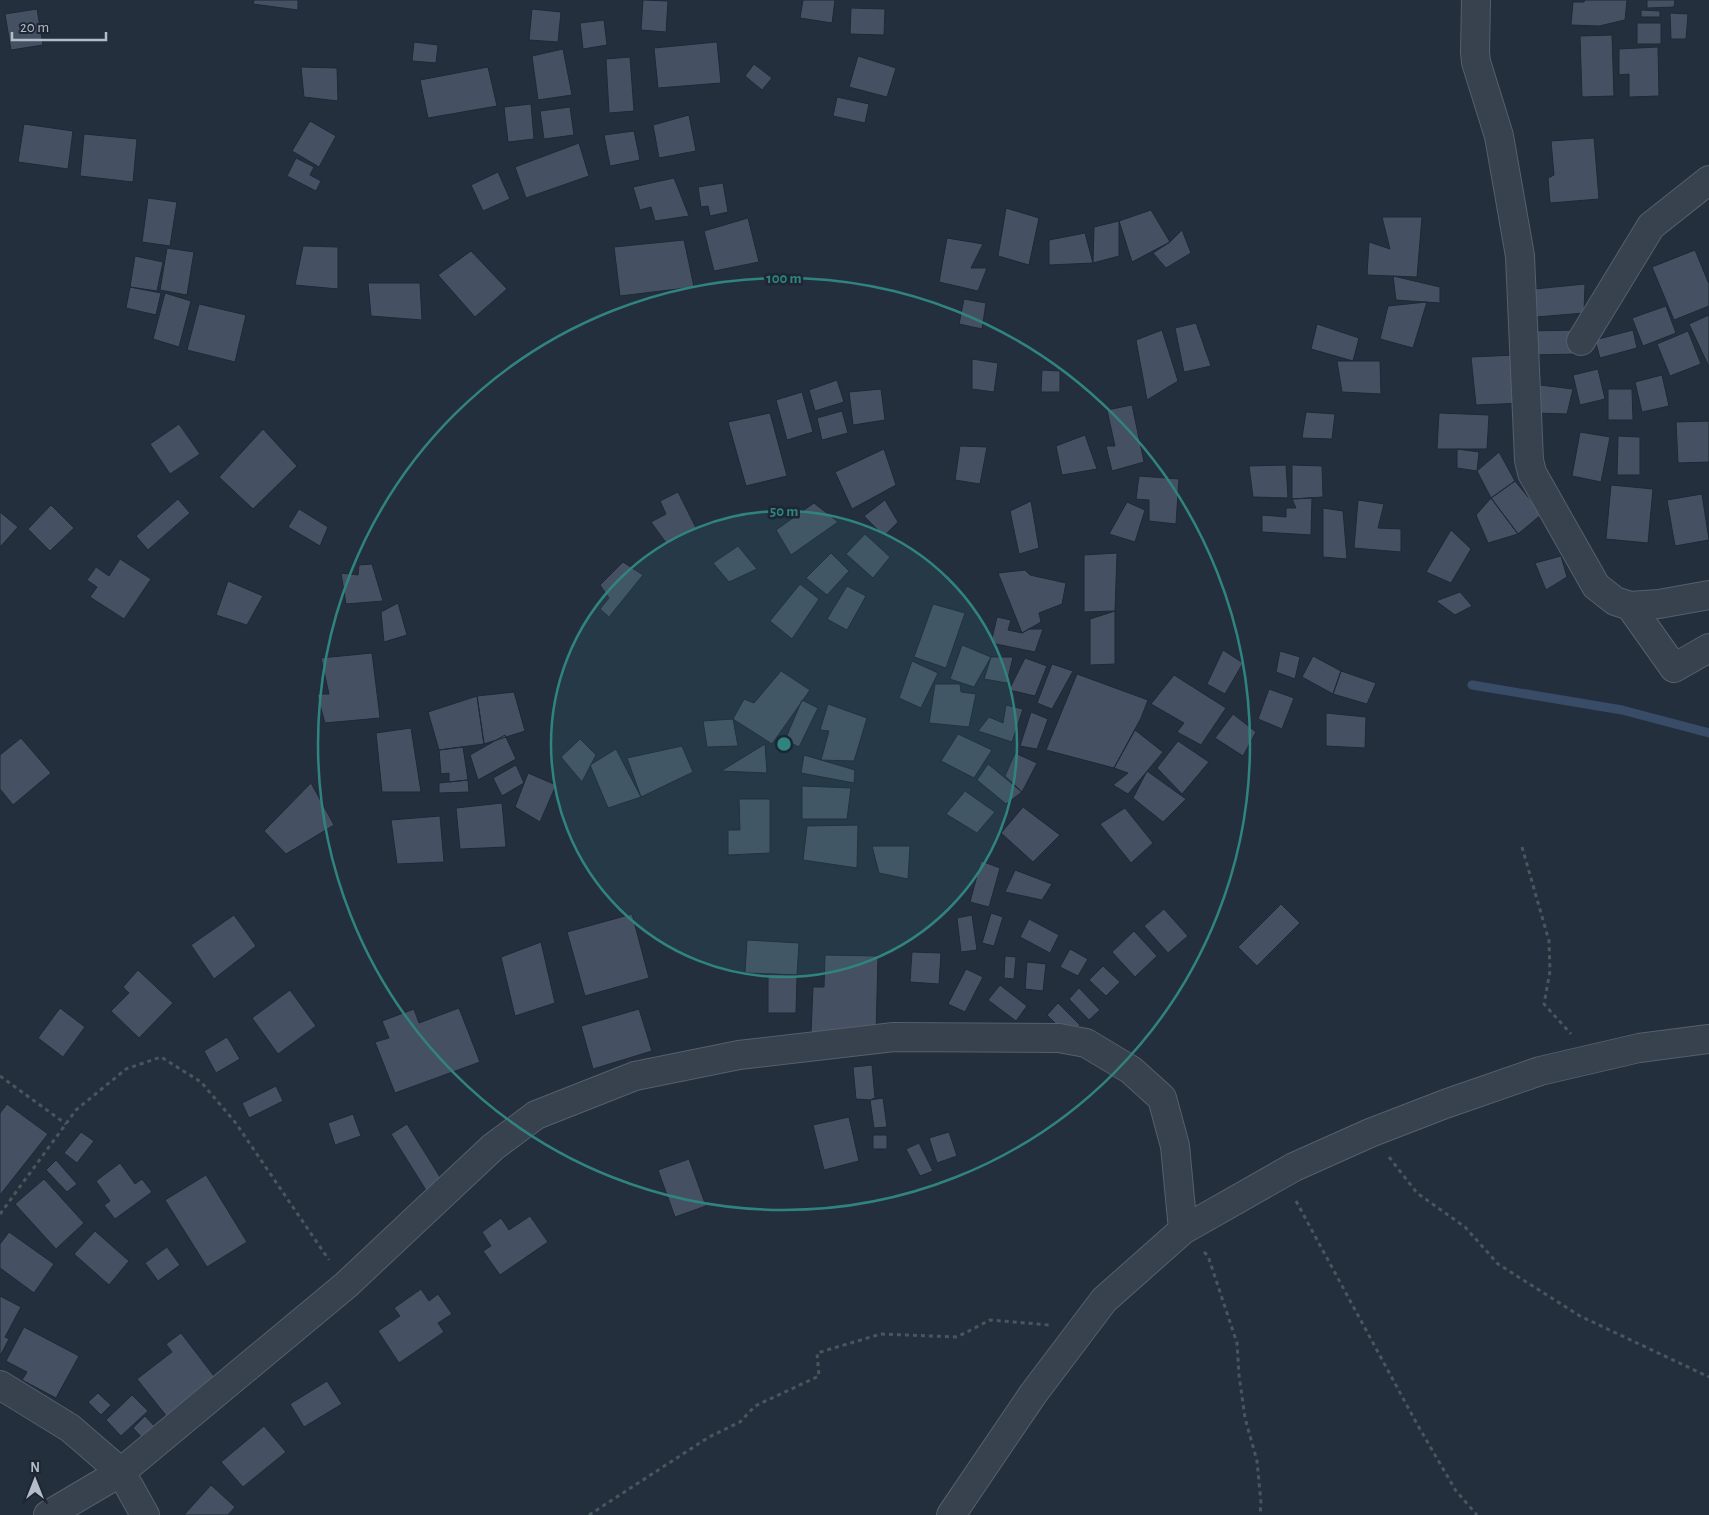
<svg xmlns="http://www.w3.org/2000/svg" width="1709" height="1515" font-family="'Alegreya Sans',sans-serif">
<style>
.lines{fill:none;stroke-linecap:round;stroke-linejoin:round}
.stream{stroke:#394c67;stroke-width:9}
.building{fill:#455162;stroke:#1f2835}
.minor-casing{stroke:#565f6c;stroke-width:30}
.path{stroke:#44595c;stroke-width:3;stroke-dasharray:4 4;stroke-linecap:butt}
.minor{stroke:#38414e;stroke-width:28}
.ring{fill:none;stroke:#308480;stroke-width:2.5}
.centre{fill:#308480;stroke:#1d2633;stroke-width:2.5}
.ring-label{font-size:15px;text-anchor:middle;font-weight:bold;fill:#308480;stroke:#1d2633;stroke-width:5;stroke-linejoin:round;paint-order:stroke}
</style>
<rect width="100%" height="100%" fill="#242f3e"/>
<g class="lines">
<path class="stream" d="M1472 685 1622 710 1709 733"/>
</g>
<path class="building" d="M254 0H298V10L253 4Z
M643 0 668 1 666 32 641 30Z
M803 0H835L832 23 800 18Z
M1585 0H1627L1625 20 1599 26 1571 25 1573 2H1584Z
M1647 0H1675L1674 7 1647 8Z
M851 8 885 9 884 35 850 34Z
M37 9 43 45 11 50 5 14Z
M532 9 561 12 558 42 529 40Z
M1641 10 1660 11V17H1641Z
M1670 13 1688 14 1686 39H1671Z
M604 20 607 45 583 49 580 23Z
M1637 23H1661V44H1637Z
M1612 35 1614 96 1582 97 1580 36Z
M414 42 438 45 436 63 412 61Z
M717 42 721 83 658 88 654 48Z
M1658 47 1659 96 1629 97V74L1619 75V49Z
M563 49 572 95 538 100 532 56Z
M858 56 896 68 887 97 849 87Z
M630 57 634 111 609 113 606 59Z
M754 64 772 78 762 90 745 76Z
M301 67 337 68 338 101 304 97Z
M488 67 497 106 428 118 420 80Z
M837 97 869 104 865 123 833 116Z
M531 104 534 139 508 142 504 107Z
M570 107 574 135 544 139 540 111Z
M689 115 696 151 659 158 653 125Z
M310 121 336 136 319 167 292 151Z
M24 124 73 131 68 169 18 162Z
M634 131 640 160 610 166 604 135Z
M84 134 137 139 133 182 80 176Z
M1594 138 1599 199 1550 203 1548 178 1554 175 1551 141Z
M579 143 589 176 526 198 515 167Z
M296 158 314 167 310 175 321 181 316 191 287 176Z
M498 172 510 199 483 211 471 185Z
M674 178 689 216 655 221 651 207 640 210 633 187Z
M723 183 728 212 710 216 708 206 701 207 698 187Z
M148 198 177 202 170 246 142 242Z
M1006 208 1039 218 1029 265 998 256Z
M1151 210 1170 242 1132 262 1119 221Z
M1382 217H1422L1417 277 1367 275 1369 242 1390 249Z
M748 218 759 262 714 271 704 231Z
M1119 221V256L1093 263 1094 227Z
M1182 230 1191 253 1166 268 1153 253 1170 242Z
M1085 233 1093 263 1049 265V240Z
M947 238 983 244 971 268H987L978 291 939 282Z
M684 240 694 287 620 296 614 247Z
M303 246 338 247V289L295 285Z
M167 248 194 252 187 295 160 290Z
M1695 250 1709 284V306L1674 320 1652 267Z
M471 251 507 289 475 317 438 275Z
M135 256 163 262 157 291 130 287Z
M1393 276 1440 287V303L1396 300Z
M368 283H420L422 320 371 316Z
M1585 284 1584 313 1536 317 1534 289Z
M130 287 161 293 156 315 126 308Z
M165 293 191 301 179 347 153 339Z
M964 299 986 303 982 329 959 324Z
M1427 302 1413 348 1380 339 1388 306Z
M199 304 246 315 235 362 187 350Z
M1666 306 1676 333 1643 346 1632 318Z
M1709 315V367L1689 324Z
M1196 323 1211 366 1184 372 1175 328Z
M1317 324 1359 338 1353 361 1311 349Z
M1162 330 1178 381 1147 400 1136 340Z
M1577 330 1578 354 1529 355 1528 331Z
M1633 330 1637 348 1600 358 1595 340Z
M1688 331 1701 364 1670 376 1657 344Z
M1516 355 1524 403 1476 405 1471 357Z
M972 359 998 363 994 392 972 389Z
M1337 361H1380L1381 394 1342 392Z
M1598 369 1605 399 1580 405 1573 375Z
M1042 370 1060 371V392H1041Z
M1662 375 1669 406 1642 412 1635 382Z
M837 380 844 402 815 411 809 390Z
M1540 385 1573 389 1567 414 1535 413Z
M881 389 885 420 853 425 849 392Z
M1608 389H1632L1633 420H1608Z
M802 392 813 432 787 440 776 400Z
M1132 405 1144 462 1112 471 1106 446H1115L1107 410Z
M842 411 848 433 822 440 817 418Z
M1306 412 1335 414 1332 439 1302 438Z
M770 413 787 476 746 486 728 422Z
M1439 413 1489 415 1487 449H1437Z
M1709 421V462L1678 463 1676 422Z
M179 424 200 454 170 474 150 444Z
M263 429 297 466 253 509 219 477Z
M1580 432 1610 437 1601 482 1572 476Z
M1085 435 1097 469 1062 475 1056 446Z
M1618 436 1640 437V475H1617Z
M960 446 987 447 980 484 955 480Z
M884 449 896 485 852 509 835 472Z
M1457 449 1479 452 1477 471 1457 468Z
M1499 452 1515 481 1491 498 1477 471Z
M1286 465 1288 498 1253 497 1249 466Z
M1292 465 1322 466 1323 497 1292 499Z
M1139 476 1179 479 1176 524 1149 521V500L1136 499Z
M1515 481 1542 514 1518 534 1491 498Z
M1611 485 1653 489 1648 543 1606 539Z
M678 492 696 528 667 544 651 522 666 514 660 501Z
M1702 494 1709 540 1675 546 1667 500Z
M1312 498 1311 535 1262 532V515L1286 517V508H1296L1292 499Z
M1491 498 1518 534 1488 543 1476 515Z
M178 499 190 513 148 550 136 536Z
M885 500 898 522 884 536 864 516Z
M1358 500 1384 504 1378 528 1401 529V552L1354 548Z
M1031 501 1039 548 1019 554 1010 511Z
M1127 502 1145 510 1135 542 1109 534Z
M814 503 838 522 791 555 776 530Z
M51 505 74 528 50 551 28 529Z
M1323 508 1343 511 1347 559 1323 557Z
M299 509 328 527 320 546 288 527Z
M0 512 18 527 0 547Z
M1451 530 1471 549 1451 583 1426 572Z
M865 534 890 557 873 578 846 554Z
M738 546 757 569 729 582 713 563Z
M831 553 849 571 827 595 806 578Z
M1117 553 1115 611 1084 612V555Z
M1561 556 1567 577 1546 590 1535 563Z
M120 559 151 579 124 619 90 597 97 587 87 580 96 567 109 576Z
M623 562 643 575 609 617 600 609 609 598 600 585Z
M372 564 383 601 346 604 341 573 358 575 359 565Z
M1025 570 1030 575 1066 583 1062 604 1039 613 1041 622 1022 633 998 573Z
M228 581 263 596 247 625 216 615Z
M800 584 819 599 792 639 770 621Z
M847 586 866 596 847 630 827 619Z
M1460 592 1472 606 1455 615 1436 601Z
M398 603 407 635 384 642 381 612Z
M933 604 965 613 946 668 914 657Z
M1115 611V664L1090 665V619Z
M997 617 1011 620 1008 630 1022 633 1029 629H1043L1035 652 991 643Z
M962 645 991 657 974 687 950 679Z
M1223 650 1243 663 1225 694 1207 684Z
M1280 651 1300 657 1295 679 1276 672Z
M372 653 380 718 325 723 317 694H329L321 658Z
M1313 656 1341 671 1333 694 1302 677Z
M991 657H1013L1007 683 984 679Z
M1025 658 1047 666 1035 696 1009 690Z
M912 661 938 673 921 708 899 698Z
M1052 664 1073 671 1052 709 1037 703Z
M781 671 810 690 772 744 733 719 744 699 754 703Z
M1341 671 1376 683 1367 704 1333 694Z
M1077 674 1148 700 1141 718 1114 768 1046 750Z
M1174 675 1226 708 1201 745 1177 732 1184 723 1151 704Z
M935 684H960L961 692 976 694 969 727 929 723Z
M1269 689 1294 698 1282 729 1258 719Z
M514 692 525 731 484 744 477 696Z
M477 696 484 744 439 750 428 712Z
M802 700 818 708 799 747 785 740Z
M828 704 867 718 854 761 821 760 829 731 820 730Z
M1006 705 1023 709 1012 742 978 731 989 717 1003 723Z
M1031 712 1048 719 1037 749 1020 746Z
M1326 713 1366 717 1365 748 1326 746Z
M1233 714 1256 732 1243 756 1215 738Z
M733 719 738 746 707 747 703 721Z
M411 728 421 792H382L376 733Z
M1135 730 1163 752 1128 794 1113 785 1128 773 1114 768Z
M958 734 992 750 974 778 941 761Z
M505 735 516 759 478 780 470 755Z
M21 738 51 773 13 805 0 789V755Z
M580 739 596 755 582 782 561 757Z
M1178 741 1209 762 1182 794 1157 768Z
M765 744 767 773 721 771Z
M682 746 693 772 641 797 627 758Z
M463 747 468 780 449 782V773L441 774 439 750Z
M616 749 641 797 608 808 590 765Z
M1015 753 1037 763 1022 792 1005 776Z
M804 755 855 770 854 783 801 773Z
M988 764 1022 792 1006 804 977 780Z
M516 765 524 783 502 796 493 778Z
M1147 771 1186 799 1163 822 1133 798Z
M528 773 556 785 540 822 515 807Z
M468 780 469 792 439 793V783Z
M311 783 334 825 286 854 264 831Z
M802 786 851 788 847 819H802Z
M965 791 995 812 977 833 946 814Z
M739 799H770V853L728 855V830H740Z
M502 803 506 847 460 849 456 808Z
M1023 807 1060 835 1033 862 1001 833Z
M1125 808 1153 843 1131 863 1100 824Z
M440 816 444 862 397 864 391 820Z
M858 825 857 868 803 860 807 826Z
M872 846H910L908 879 879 873Z
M981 861 1000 868 989 907 970 902Z
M1015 870 1052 884 1042 900 1005 892Z
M1281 904 1300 923 1257 966 1238 947Z
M1164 909 1188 936 1168 953 1144 926Z
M991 913 1003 917 994 946 982 943Z
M632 914 649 978 585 996 567 932Z
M234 915 256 946 214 979 191 945Z
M972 915 977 950 961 952 957 918Z
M1029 919 1059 935 1050 953 1020 937Z
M1134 931 1157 956 1135 977 1112 952Z
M747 940 799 943 797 975 745 973Z
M541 942 555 1003 515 1016 501 957Z
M1070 949 1088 959 1078 976 1060 967Z
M912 952 941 953 939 984 910 982Z
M825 955 878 956 876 1035 811 1033 813 987H824Z
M1005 956 1016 957 1014 979 1004 978Z
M1027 962 1046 964 1043 991 1025 989Z
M1103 966 1120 982 1106 996 1089 980Z
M966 969 983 977 965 1012 948 1004Z
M138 970 173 1003 139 1038 111 1011 129 993 123 987Z
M768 974 797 975 796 1013H768Z
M1000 985 1027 1006 1016 1021 988 1000Z
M1079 988 1100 1010 1089 1020 1069 999Z
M290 990 316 1026 278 1054 252 1018Z
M1058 1003 1080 1025 1068 1036 1047 1015Z
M60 1008 85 1027 63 1057 38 1038Z
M459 1008 480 1062 395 1093 375 1042 389 1038 382 1021 414 1009 419 1023Z
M639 1009 652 1051 593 1069 581 1026Z
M227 1037 240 1059 216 1073 204 1051Z
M872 1065 875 1098 870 1100 856 1099 853 1067Z
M276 1086 283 1101 249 1118 242 1103Z
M883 1098 887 1127 874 1128 870 1100Z
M7 1104 48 1134 0 1195V1113Z
M353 1114 361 1136 335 1145 328 1123Z
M849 1117 859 1161 824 1170 813 1125Z
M407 1124 445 1185 429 1195 391 1134Z
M81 1132 94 1141 77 1163 64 1153Z
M949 1132 957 1156 937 1163 929 1138Z
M873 1135H887V1149H873Z
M919 1143 933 1171 920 1176 906 1149Z
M689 1159 706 1206 675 1217 658 1170Z
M56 1160 77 1184 67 1192 46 1170Z
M120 1163 135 1184 142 1179 152 1192 115 1219 104 1205 110 1201 96 1181Z
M206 1175 247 1242 207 1267 165 1200Z
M44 1179 84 1223 56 1249 15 1204Z
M530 1216 548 1242 500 1275 483 1251 491 1246 482 1232 501 1218 509 1230Z
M95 1231 129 1261 109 1285 74 1254Z
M9 1232 54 1264 34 1293 0 1268V1244Z
M167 1247 180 1265 158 1281 145 1263Z
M421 1289 429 1301 438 1294 452 1314 438 1323 444 1332 399 1363 378 1331 400 1316 394 1308Z
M0 1296 21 1307 5 1337 9 1339 0 1356Z
M24 1327 79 1356 56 1398 22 1380 27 1372 6 1361Z
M181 1333 217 1380 168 1418 137 1379 172 1352 166 1344Z
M327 1381 342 1404 304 1427 290 1404Z
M98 1393 111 1405 101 1415 88 1402Z
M132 1395 148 1411 121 1436 106 1420Z
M145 1416 158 1430 146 1442 133 1428Z
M264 1426 286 1452 243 1487 221 1462Z
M211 1485 235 1507 228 1515H184Z"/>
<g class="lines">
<defs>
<path id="minor" d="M1476 0 1475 52 1476 62 1499 136 1520 256 1529 460 1532 473 1596 586 1615 601 1630 606 1659 604 1709 595
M1581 341 1651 226 1709 180
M1630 606 1674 668 1709 648
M0 1385 70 1428 121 1472 145 1515
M48 1515 121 1472 346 1285 493 1147 536 1115 635 1076 739 1055 894 1037 1059 1038 1086 1043 1131 1070 1162 1098 1175 1146 1183 1230
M951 1515 1033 1394 1104 1300 1183 1230 1294 1167 1370 1133 1445 1104 1540 1071 1639 1048 1709 1039"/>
</defs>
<use href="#minor" class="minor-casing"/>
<path class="path" d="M1522 847 1549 941 1550 971 1544 1004 1571 1034
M0 1076 66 1124
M1389 1157 1417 1193 1465 1227 1498 1264 1580 1316 1709 1377
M1296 1201 1417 1424 1456 1491 1477 1515
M0 1214 76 1110 126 1069 161 1057 201 1082 235 1122 329 1260
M1204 1252 1208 1256 1237 1343 1239 1375 1245 1418 1257 1461 1261 1503 1260 1515
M589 1515 709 1437 740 1422 755 1406 819 1376 817 1353 881 1334 957 1337 990 1320 1049 1325"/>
<use href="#minor" class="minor"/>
</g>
<circle cx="784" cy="744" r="233" fill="#308480" fill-opacity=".12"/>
<g class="ring">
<circle cx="784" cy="744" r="233"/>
<circle cx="784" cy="744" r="466"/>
</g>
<circle cx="784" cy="744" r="8" class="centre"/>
<g class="ring-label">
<text x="784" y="283">100 m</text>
<text x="784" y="516">50 m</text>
</g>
<g transform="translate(35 1480)" stroke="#1d2633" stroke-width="4" paint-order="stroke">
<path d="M0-4L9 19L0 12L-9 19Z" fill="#b4bcc9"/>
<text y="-8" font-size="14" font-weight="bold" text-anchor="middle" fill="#b4bcc9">N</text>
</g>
<path d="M12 32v8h94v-8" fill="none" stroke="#b4bcc9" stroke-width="2.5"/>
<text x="20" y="32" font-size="15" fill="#b4bcc9" stroke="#1d2633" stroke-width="4" paint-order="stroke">20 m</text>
</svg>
